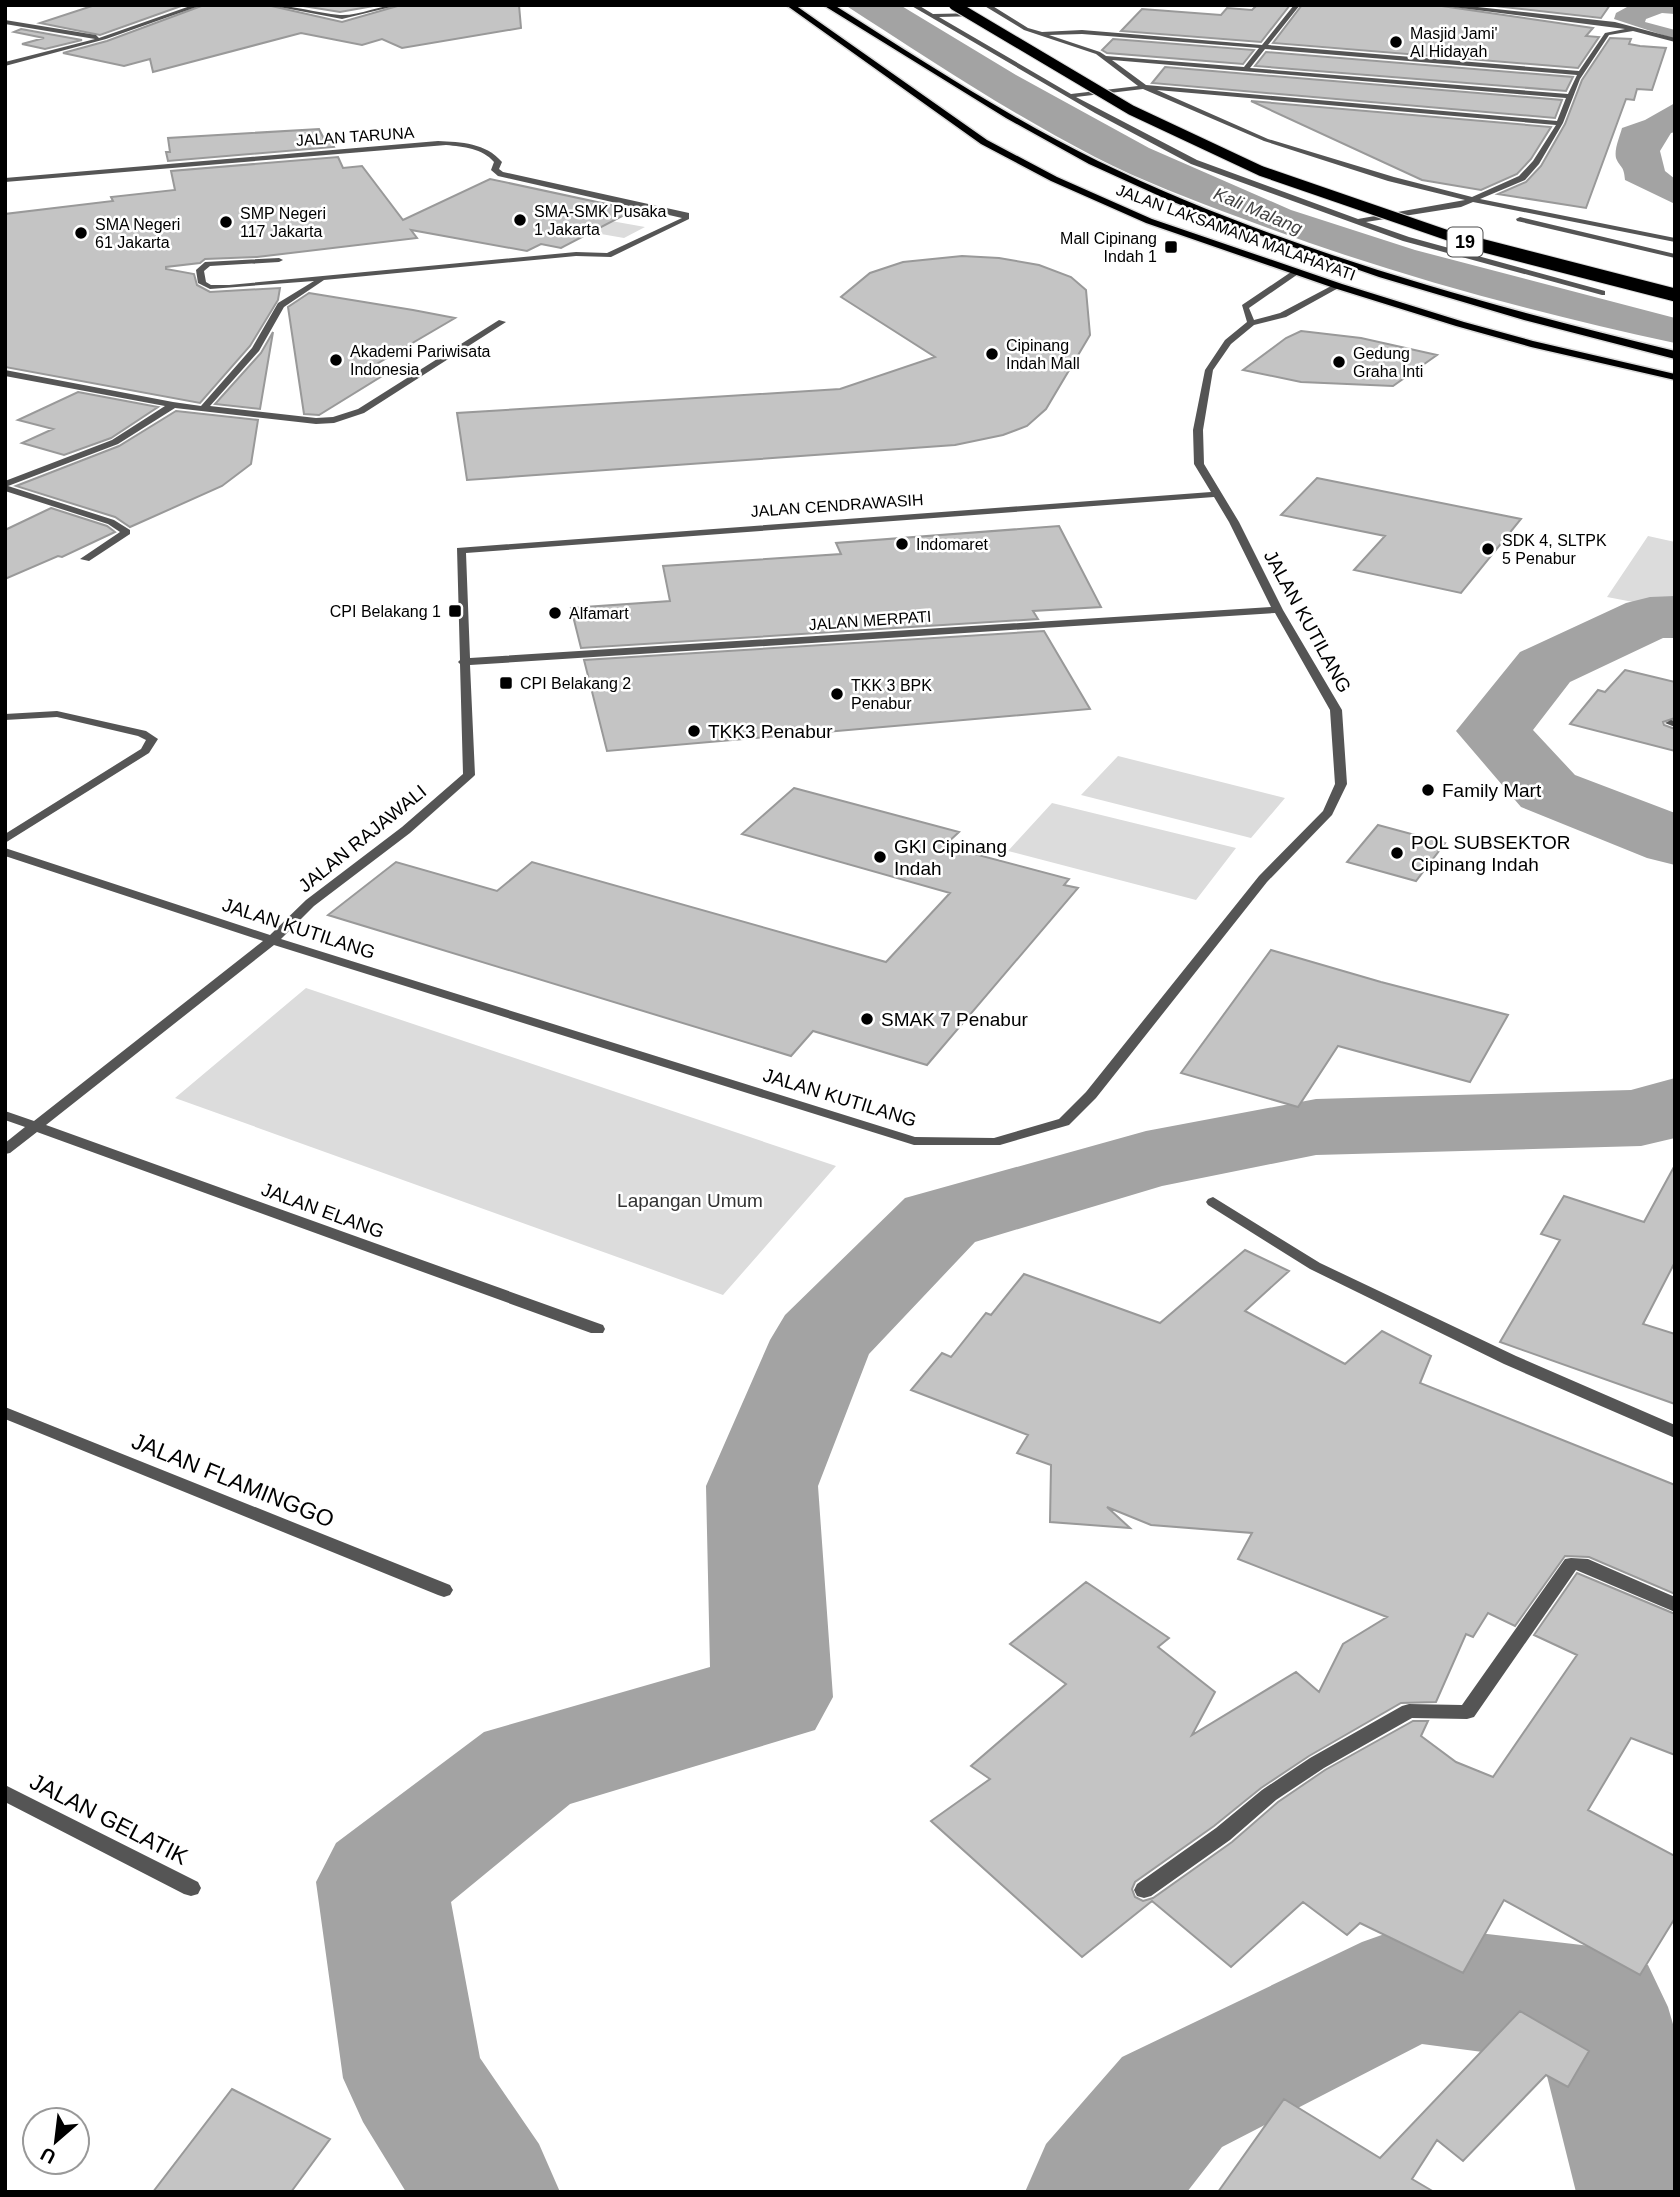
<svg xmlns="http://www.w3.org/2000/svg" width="1680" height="2197" font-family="Arial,sans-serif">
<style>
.green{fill:#dcdcdc}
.water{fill:#a3a3a3}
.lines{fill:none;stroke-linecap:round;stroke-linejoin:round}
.river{fill:#a3a3a3;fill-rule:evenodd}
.building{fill:#c4c4c4;stroke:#999;stroke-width:2}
.primary-casing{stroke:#dbdbdb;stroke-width:3}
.highway-casing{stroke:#dbdbdb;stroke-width:3}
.street{fill:#555;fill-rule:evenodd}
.primary{fill:#000;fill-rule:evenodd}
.highway{fill:#000;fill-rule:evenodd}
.highway-bridge-far1-casing{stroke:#dbdbdb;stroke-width:12;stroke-linecap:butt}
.highway-bridge-casing{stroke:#dbdbdb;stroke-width:15;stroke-linecap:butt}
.highway-bridge-far1{stroke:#000;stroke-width:10}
.highway-bridge{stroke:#000;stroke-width:13}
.poi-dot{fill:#000;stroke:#fff;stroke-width:2.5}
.labels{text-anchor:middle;stroke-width:5;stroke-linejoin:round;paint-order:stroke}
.far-poi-label{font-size:16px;fill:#000;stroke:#fff;text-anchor:start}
.far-street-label{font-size:16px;fill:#000;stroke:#fff}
.far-water-label{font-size:18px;font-style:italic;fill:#444;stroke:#fff}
.shield{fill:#fff;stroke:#4c4c4c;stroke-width:2}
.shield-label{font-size:18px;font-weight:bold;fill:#000}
.street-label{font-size:19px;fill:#000;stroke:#fff}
.poi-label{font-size:19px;fill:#000;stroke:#fff;text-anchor:start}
.park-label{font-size:19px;fill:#333;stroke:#fff}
.near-street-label{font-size:23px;fill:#000;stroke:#fff}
</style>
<rect width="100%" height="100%" fill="#fff"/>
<path class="green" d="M538 208 645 227 624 238 515 219Z
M1648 536 1675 542V610L1607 597Z
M1118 756 1285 798 1251 838 1081 795Z
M1052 803 1236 848 1196 900 1008 851Z
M306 988 836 1166 723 1295 175 1098Z"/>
<path class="water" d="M845 5H900L1016 75 1149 148 1291 210 1415 250 1675 318V343C1528 311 1382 272 1241 218 1192 200 1142 181 1095 157 1008 112 927 58 845 5Z
M1639 5 1675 6V14L1662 13 1646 19 1645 22 1675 30V39L1614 19 1616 13 1627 7Z
M1675 103V132L1671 133 1660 151 1665 171 1675 179V204L1625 180C1624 165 1620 168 1616 158 1614 149 1620 136 1622 128L1645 120Z"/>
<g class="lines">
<path class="river" d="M1675 596V638H1663L1570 682 1533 730 1575 775 1675 813V865L1647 858 1521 807 1456 731 1520 652 1626 603 1650 597Z
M1675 1078V1138L1641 1146 1316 1155 1162 1186 975 1242 869 1354 818 1486 833 1697 815 1730 570 1804 451 1902 480 2058 539 2144 560 2192H406L363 2122 343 2078 316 1882 336 1843 484 1732 710 1667 706 1486 770 1340 785 1315 905 1198 1146 1131 1316 1099 1631 1090Z
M1410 1925 1599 1947 1648 1965 1668 2007 1675 2031V2192H1576L1543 2060 1422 2044 1222 2147 1187 2192H1025L1046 2144 1122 2057 1362 1942Z"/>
</g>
<path class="building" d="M95 5H184L100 35 40 23Z
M204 5H267L342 22 401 5H519L521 28 402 48 382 39 362 45 301 33 153 72 150 59 124 66 63 53 107 41Z
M297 5H379L340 12Z
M1257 5H1290L1261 42 1121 31 1142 9 1221 15 1227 8 1252 10Z
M1302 5H1435L1593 28 1586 36 1599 37 1578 68 1273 43Z
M1486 5H1610L1601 18Z
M21 29 82 40 45 49 22 44 44 38 14 32Z
M1610 38 1631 39 1629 44 1640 46 1666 48 1652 90 1637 89 1634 100 1626 99 1586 208 1498 194 1526 182 1541 166 1565 124 1582 80Z
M1113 39 1254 50 1243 64 1107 53 1102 50Z
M1266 52 1573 77 1566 91 1255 66Z
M1165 67 1562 100 1555 118 1152 83Z
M1251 101 1551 127 1531 159 1517 174 1481 190 1422 180Z
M319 129 324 139H330L334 147 168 161 166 152H170L168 138Z
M338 157 343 168 362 166 403 220 490 179 634 210 561 248 541 244 527 251 411 230 417 238 257 257 205 259 200 263 166 267V269L194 274 197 285 210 292 280 288 278 300 250 346 200 403 5 367V214L113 201 111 197 175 190 171 171Z
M962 256 999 258 1039 265 1071 277 1086 290 1090 335 1046 409 1027 426 1003 435 955 445 467 480 457 413 840 389 935 357 841 297 870 273 903 262Z
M309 293 413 310 455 318 375 365 395 368 319 415 304 414 288 307Z
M1301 331 1361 338 1437 355 1393 386 1301 382 1243 370 1286 338Z
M273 332 260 409 215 404 261 353Z
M78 392 158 407 111 438 64 455 22 443 53 429 18 420Z
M176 411 258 420 251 464 222 486 130 527 115 517 16 486 119 446Z
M1317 478 1521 519 1461 593 1354 570 1385 536 1281 515Z
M51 508 107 526 115 532 62 557 58 556 5 579V530Z
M1059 526 1101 607 1033 611 1038 619 581 648 571 608 670 601 663 566 841 554 836 543Z
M1044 631 1090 709 607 751 584 660Z
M1625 670 1675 682V718L1663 722 1664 725 1675 729V751L1570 724 1598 690 1605 692Z
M794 788 959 832 944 846 1069 879 1064 885 1078 888 927 1065 813 1031 791 1056 328 915 396 862 497 891 532 862 886 962 950 893 742 834Z
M1378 825 1445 843 1416 881 1347 862Z
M1271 950 1381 982 1508 1015 1470 1082 1338 1046 1298 1107 1181 1073Z
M1675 1165V1262L1643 1324 1675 1334V1404L1500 1342 1560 1240 1541 1234 1564 1196 1644 1222Z
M1245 1250 1289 1271 1245 1311 1345 1364 1382 1331 1431 1356 1420 1383 1675 1485V1594L1589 1557 1565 1556 1515 1626 1488 1613 1473 1637 1466 1634 1436 1702 1401 1703 1309 1756 1261 1788 1214 1826 1135 1882 1132 1889 1135 1897 1143 1901 1153 1898 1232 1842 1278 1802 1325 1770 1413 1721H1428L1421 1736 1456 1762 1493 1777 1577 1655 1534 1635 1577 1573 1675 1614V1755L1631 1738 1588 1810 1675 1856V1918L1640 1975 1504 1900 1463 1973 1360 1923 1347 1935 1303 1902 1231 1967 1152 1901 1082 1957 931 1821 990 1779 971 1766 1066 1684 1010 1644 1086 1582 1169 1638 1158 1647 1215 1692 1192 1735 1296 1672 1319 1692 1343 1644 1387 1617 1238 1559 1252 1533 1151 1525 1107 1507 1130 1528 1050 1522 1051 1465 1017 1453 1028 1435 911 1390 942 1353 951 1357 986 1313 991 1315 1024 1274 1160 1323Z
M1520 2011 1589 2051 1568 2087 1546 2075 1463 2161 1437 2140 1412 2179 1434 2192H1218L1284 2099 1380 2158Z
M232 2089 330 2139 291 2192H153Z"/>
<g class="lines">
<defs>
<path id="primary" d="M786 5H795L987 140 1057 177 1152 219 1342 284 1464 322 1533 341 1675 374V380L1531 347 1456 326 1334 288 1146 223 1051 181 981 144Z"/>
<path id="highway" d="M823 5H834C920 59 1006 116 1098 161 1280 249 1479 303 1675 351V359L1524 320 1379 277 1236 227 1166 199 1089 164 1006 118Z"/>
</defs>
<use href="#primary" class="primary-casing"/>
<use href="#highway" class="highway-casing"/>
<path class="street" d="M193 5H202L106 39 5 66V62L95 39 5 24V20L96 35 99 38Z
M269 5C293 5 316 13 340 15 359 16 379 5 399 5L342 19Z
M910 5H918L933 14 979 13 977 16 939 17 1071 94 1138 86 1096 54 1024 30 983 5H991L1028 28 1042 32 1082 30 1262 45 1294 5H1300L1268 45 1579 71 1605 33 1625 29 1437 5H1459L1615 22 1675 38V42L1633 31 1609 35 1580 79 1563 123 1539 164 1525 180 1480 199 1675 238V242L1473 202 1461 207 1366 222 1409 237 1605 291V295H1602L1403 241 1191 164 1095 113ZM1082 34 1259 48 1244 67 1106 56 1100 52 1049 35ZM1265 49 1577 75 1568 94 1250 68ZM1112 60 1566 98 1557 121 1146 85ZM1143 89 1264 141 1388 181 1465 200 1358 219 1197 160 1076 97ZM1157 90 1556 125 1533 161 1519 176 1472 197 1394 177 1268 139Z
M438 141C461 142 486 143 502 162L499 169 503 172 689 213V219L611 257 576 256 324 280 284 307 259 351 210 406 316 418 333 417 358 409 499 320 506 322 364 413 334 423 316 424 175 408 118 444 8 486 114 520 130 530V534L89 561 80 559 120 532 108 524 5 491V481L112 440 165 406 5 376V370L173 402 201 406 252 348 278 303 314 281 210 289 198 283 196 270 205 262 279 258 283 260 279 262 210 266 204 271 206 282 211 285H229L576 252 607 253 682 218 498 176 491 170 494 162C482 148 464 147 446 145L5 182V178Z
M1520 217 1675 254V258L1517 221 1516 219Z
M1294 270 1301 272 1249 308 1254 320 1280 313 1335 284 1342 286 1286 317 1254 325 1231 344 1213 370 1203 430 1204 464 1239 522 1283 610 1342 710 1347 784 1332 815 1267 882 1096 1098 1069 1125 1000 1145H914L274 945 46 1125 603 1325 605 1329 603 1333H591L37 1132 10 1153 5 1154V1143L25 1127 5 1120V1111L34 1121 263 941 5 856V848L270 935 306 900 402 827 463 774 460 664 458 662 460 660 457 548 1211 492 1194 464 1193 430 1205 370 1225 340 1247 322 1242 305ZM1214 497 1229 522 1271 607 470 658 466 553ZM1275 613 1330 710 1335 784 1323 811 1259 876 1086 1092 1059 1119 994 1138 915 1137 281 939 314 906 410 833 473 777 475 775 470 665Z
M57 711 146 731 158 739 149 753 5 843V834L141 749 146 740 138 736 57 717 5 720V714Z
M1671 720 1675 721V727L1665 723Z
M1213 1197 1320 1263 1516 1356 1675 1425V1438L1504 1364 1310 1269 1208 1205 1206 1202 1208 1199Z
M5 1407 450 1585 453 1590 450 1595 444 1597 438 1595 5 1419Z
M1571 1558 1588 1559 1675 1597V1612L1576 1570 1474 1717 1467 1719 1412 1718 1324 1768 1276 1800 1230 1840 1151 1896 1144 1898 1137 1896 1134 1890 1137 1884 1216 1828 1262 1790 1310 1758 1402 1706 1409 1704 1462 1705 1565 1559Z
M5 1785 198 1882 201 1888 198 1894 191 1896 184 1894 5 1802Z"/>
<use href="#primary" class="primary"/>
<use href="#highway" class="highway"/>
<defs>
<path id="highway-bridge-far1" d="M954 5 1131 110 1261 171 1467 242"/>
<path id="highway-bridge" d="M1461 240 1675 295"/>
</defs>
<use href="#highway-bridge-far1" class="highway-bridge-far1-casing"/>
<use href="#highway-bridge" class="highway-bridge-casing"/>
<use href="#highway-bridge-far1" class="highway-bridge-far1"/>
<use href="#highway-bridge" class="highway-bridge"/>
</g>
<g class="poi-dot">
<circle cx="1396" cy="42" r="7"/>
<circle cx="520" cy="220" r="7"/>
<circle cx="226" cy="222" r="7"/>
<circle cx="81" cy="233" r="7"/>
<rect x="1164" y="240" width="14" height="14" rx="3.5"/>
<circle cx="992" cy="354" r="7"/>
<circle cx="336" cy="360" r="7"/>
<circle cx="1339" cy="362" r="7"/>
<circle cx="902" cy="544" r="7"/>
<circle cx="1488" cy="549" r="7"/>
<rect x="448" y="604" width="14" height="14" rx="3.5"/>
<circle cx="555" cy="613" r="7"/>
<rect x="499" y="676" width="14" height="14" rx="3.5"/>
<circle cx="837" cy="694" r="7"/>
<circle cx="694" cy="731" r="7"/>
<circle cx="1428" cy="790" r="7"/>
<circle cx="1397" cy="853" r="7"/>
<circle cx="880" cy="857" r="7"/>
<circle cx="867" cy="1019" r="7"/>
</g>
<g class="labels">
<g class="far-poi-label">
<text x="1410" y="39">Masjid Jami'<tspan x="1410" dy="18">Al Hidayah</tspan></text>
<text x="534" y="217">SMA-SMK Pusaka<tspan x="534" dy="18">1 Jakarta</tspan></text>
<text x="240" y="219">SMP Negeri<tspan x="240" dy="18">117 Jakarta</tspan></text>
<text x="95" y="230">SMA Negeri<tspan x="95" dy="18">61 Jakarta</tspan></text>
<text x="1157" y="244" text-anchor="end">Mall Cipinang<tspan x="1157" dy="18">Indah 1</tspan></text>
<text x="1006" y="351">Cipinang<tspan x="1006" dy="18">Indah Mall</tspan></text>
<text x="350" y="357">Akademi Pariwisata<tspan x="350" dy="18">Indonesia</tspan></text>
<text x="1353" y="359">Gedung<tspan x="1353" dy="18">Graha Inti</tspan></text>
<text x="1502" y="546">SDK 4, SLTPK<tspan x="1502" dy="18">5 Penabur</tspan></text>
<text x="916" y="550">Indomaret</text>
<text x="441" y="617" text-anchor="end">CPI Belakang 1</text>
<text x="569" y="619">Alfamart</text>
<text x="520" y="689">CPI Belakang 2</text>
<text x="851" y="691">TKK 3 BPK<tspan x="851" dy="18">Penabur</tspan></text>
</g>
<g class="far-street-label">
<text transform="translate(355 136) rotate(-4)" y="6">JALAN TARUNA</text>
<text transform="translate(1236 232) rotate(20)" y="6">JALAN LAKSAMANA MALAHAYATI</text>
<text transform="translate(837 505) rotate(-4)" y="6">JALAN CENDRAWASIH</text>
<text transform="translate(870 620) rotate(-4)" y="6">JALAN MERPATI</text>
</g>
<g class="far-water-label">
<text transform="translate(1258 211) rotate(23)" y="6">Kali Malang</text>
</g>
<rect class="shield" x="1447.5" y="227.5" width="35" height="29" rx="5"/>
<g class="shield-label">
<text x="1465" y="248">19</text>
</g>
<g class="street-label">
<text transform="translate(1308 621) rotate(61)" y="7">JALAN KUTILANG</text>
<text transform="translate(362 838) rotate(-39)" y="7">JALAN RAJAWALI</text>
<text transform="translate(299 928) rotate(18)" y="7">JALAN KUTILANG</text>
<text transform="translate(840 1097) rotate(17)" y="7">JALAN KUTILANG</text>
<text transform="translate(323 1210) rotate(20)" y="7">JALAN ELANG</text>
</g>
<g class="poi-label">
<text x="708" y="738">TKK3 Penabur</text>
<text x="1442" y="797">Family Mart</text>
<text x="1411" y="849">POL SUBSEKTOR<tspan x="1411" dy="22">Cipinang Indah</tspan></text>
<text x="894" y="853">GKI Cipinang<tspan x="894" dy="22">Indah</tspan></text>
<text x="881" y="1026">SMAK 7 Penabur</text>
</g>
<g class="park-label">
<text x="690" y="1207">Lapangan Umum</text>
</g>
<g class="near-street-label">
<text transform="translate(233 1480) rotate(22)" y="8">JALAN FLAMINGGO</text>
<text transform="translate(109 1819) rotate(27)" y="8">JALAN GELATIK</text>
</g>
</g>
<rect width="1680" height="2197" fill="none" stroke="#000000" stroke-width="14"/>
<g transform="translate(56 2141) rotate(208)"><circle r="33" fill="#ffffff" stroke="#999999" stroke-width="2"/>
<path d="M0-5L12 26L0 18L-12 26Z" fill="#000000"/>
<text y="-10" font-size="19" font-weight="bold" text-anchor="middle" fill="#000000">U</text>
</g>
</svg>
